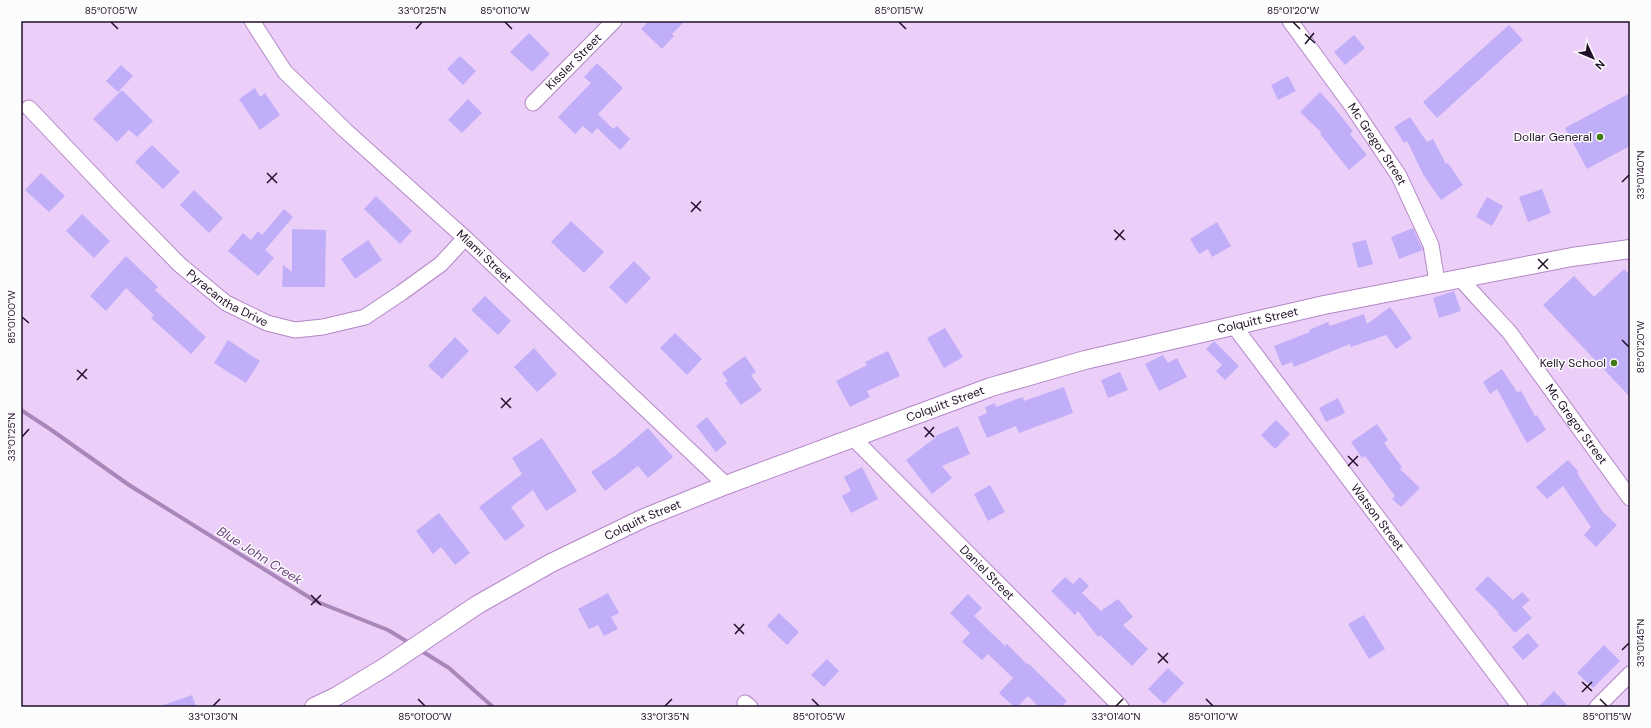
<svg xmlns="http://www.w3.org/2000/svg" width="1651" height="728" font-family="'DM Sans',sans-serif">
<style>
.lines{fill:none;stroke-linecap:round;stroke-linejoin:round}
.stream{stroke:#aa87ba;stroke-width:4}
.building{fill:#c0aef9}
.minor-casing{stroke:#b486c8;stroke-width:17}
.tertiary-casing{stroke:#b486c8;stroke-width:20}
.minor{stroke:#fff;stroke-width:15}
.tertiary{stroke:#fff;stroke-width:18}
.ticks{fill:none;stroke:#210f28;stroke-width:1.5}
.poi-dot{fill:#427b13;stroke:#fcfcfc;stroke-width:1.5}
.labels{text-anchor:middle;stroke-width:3;stroke-linejoin:round;paint-order:stroke}
.street-label{font-size:12px;fill:#210f28;stroke:#fcfcfc}
.poi-label{font-size:12px;fill:#210f28;stroke:#fcfcfc;text-anchor:end}
.water-label{font-size:13px;font-style:italic;fill:#6e4181;stroke:#fcfcfc}
.neatline{fill:none;stroke:#210f28;stroke-width:1.5}
.ticks-label{font-size:10px;text-anchor:middle;fill:#210f28}
</style>
<rect width="100%" height="100%" fill="#ebcff8"/>
<g class="lines">
<path class="stream" d="M21 410 50 429 129 485 315 601 388 630 411 644
M420 650 449 668 493 707"/>
</g>
<path class="building" d="M649 21H685L672 34 674 36 662 49 641 29Z
M1509 25 1523 40 1437 118 1423 102Z
M529 33 550 54 532 72 510 52Z
M1354 35 1365 48 1345 65 1334 52Z
M460 56 476 71 463 85 447 69Z
M597 63 623 88 598 114 613 129 617 126 630 139 620 150 597 128 592 134 583 126 575 134 558 117 591 83 584 77Z
M121 65 133 76 118 92 106 81Z
M1288 76 1296 91 1278 100 1271 85Z
M255 88 260 97 265 93 280 115 260 130 239 99Z
M122 90 153 121 137 137 129 130 117 142 93 119Z
M1320 92 1332 105 1353 131 1350 134 1367 155 1349 170 1320 134 1322 133 1300 112Z
M1630 93V146L1587 169 1565 128Z
M468 99 482 113 462 133 448 120Z
M1410 117 1427 142 1433 139 1446 164 1448 163 1463 185 1441 200 1424 176 1407 141 1404 143 1394 127Z
M152 145 180 172 163 189 135 162Z
M41 173 65 196 49 212 25 190Z
M1542 189 1551 213 1528 222 1519 197Z
M194 190 223 218 209 233 180 205Z
M376 196 412 231 400 244 364 209Z
M1487 197 1503 206 1492 226 1476 217Z
M284 209 293 217 265 250 274 258 258 276 228 251 243 233 251 240 258 231 262 235Z
M82 214 110 241 94 258 66 231Z
M571 221 604 252 584 273 551 242Z
M1217 222 1231 246 1212 257 1208 249 1199 254 1190 239Z
M1413 228 1423 250 1399 259 1391 237Z
M292 229 326 230 325 287H282L283 265 292 272Z
M368 240 382 260 355 279 341 259Z
M1366 240 1373 264 1358 268 1352 243Z
M126 256 158 287 155 290 206 337 191 354 151 318 154 315 126 288 106 311 90 296Z
M634 261 651 278 626 304 609 287Z
M1624 269 1630 275V397L1543 305 1574 276 1594 297Z
M1454 291 1461 311 1439 318 1433 298Z
M485 296 511 321 498 335 471 310Z
M1390 307 1412 338 1396 349 1386 335 1351 347 1350 344 1294 367 1292 362 1282 366 1274 346 1310 332 1309 330 1328 322 1330 326 1364 314 1367 324Z
M945 328 963 357 944 368 927 338Z
M675 333 702 359 687 375 660 348Z
M455 337 469 351 442 379 428 366Z
M228 340 260 361 246 383 214 363Z
M1214 341 1239 366 1225 380 1216 371 1222 365 1206 349Z
M534 348 557 374 537 392 514 367Z
M888 351 900 376 867 391 870 397 850 407 836 381 867 365 865 362Z
M1163 355 1168 363 1177 358 1187 377 1159 391 1145 364Z
M745 356 756 372 751 375 762 390 741 405 725 383 728 381 722 373Z
M1502 369 1517 392 1521 391 1535 416 1537 415 1546 430 1527 443 1497 389 1490 394 1483 382Z
M1120 372 1128 390 1108 398 1101 380Z
M1064 387 1073 413 1019 433 1016 426 987 438 978 417 987 413 985 407 995 403 996 407 1023 397 1024 401Z
M1338 398 1345 413 1326 422 1319 408Z
M707 417 727 443 716 452 696 426Z
M1276 420 1290 434 1275 449 1261 435Z
M1377 424 1388 440 1384 443 1402 467 1400 469 1420 488 1401 507 1392 499 1395 496 1365 456 1362 458 1351 442Z
M958 426 970 454 942 466 952 478 932 494 906 460 936 437 935 436Z
M648 428 673 457 648 478 638 466 605 491 591 472 616 455Z
M542 438 577 491 546 511 533 490 511 507 525 526 505 541 479 507 522 474 512 458Z
M1568 460 1579 472 1577 473 1603 512 1617 525 1596 547 1584 535 1591 527 1563 486 1547 499 1536 487Z
M862 467 878 499 851 513 842 496 851 491 844 477Z
M990 485 1005 512 988 521 974 494Z
M439 513 470 553 455 565 441 547 433 554 416 531Z
M1488 576 1513 600 1522 592 1530 600 1522 607 1532 618 1515 633 1498 614 1499 613 1475 589Z
M1065 577 1073 584 1080 577 1089 586 1082 593 1101 611 1118 599 1133 617 1123 625 1148 649 1132 666 1100 635 1098 637 1078 611 1075 615 1051 591Z
M608 593 619 613 611 617 618 629 604 636 598 625 589 629 578 609Z
M968 594 982 608 974 616 1005 646 1007 644 1027 664 1028 663 1067 701 1061 707H1039L1028 696 1017 707H1014L999 693 1013 678 988 654 982 660 962 642 970 633 950 613Z
M779 613 799 632 787 645 767 626Z
M1364 615 1385 649 1369 659 1348 624Z
M1528 633 1539 646 1523 660 1512 647Z
M1604 645 1620 661 1593 688 1577 673Z
M827 659 839 671 824 687 811 675Z
M1168 668 1184 683 1164 704 1148 689Z
M1554 691 1569 707H1538Z
M192 695 196 707H162L161 706Z"/>
<g class="lines">
<defs>
<g id="minor">
<path id="s1" d="M252 21 285 72 346 131 465 238 726 485"/>
<path id="s2" d="M1290 21 1352 106 1399 176 1431 245 1437 282"/>
<path id="s3" d="M533 103 614 21"/>
<path id="s4" d="M29 108 119 203 180 265 226 303 267 323 295 330 323 327 365 317 401 293 441 264 465 238"/>
<path id="s5" d="M1460 278C1476 297 1493 314 1510 333L1630 498"/>
<path id="s6" d="M1234 326 1520 707"/>
<path id="s7" d="M853 438 1121 707"/>
<path d="M745 703 750 707"/>
<path d="M1597 707 1630 674"/>
</g>
<g id="tertiary">
<path id="s8" d="M314 707 337 696 385 667 477 605 551 563 644 518 726 485 991 387 1085 360 1324 305 1572 257 1630 249"/>
</g>
</defs>
<use href="#minor" class="minor-casing"/>
<use href="#tertiary" class="tertiary-casing"/>
<use href="#minor" class="minor"/>
<use href="#tertiary" class="tertiary"/>
</g>
<path class="ticks" d="M111 22 118 29M505 22 512 29M899 22 906 29M1293 22 1300 29M416 29 422 22M1305 34 1315 43M1305 44 1314 33M267 173 277 183M1622 182 1629 175M267 183 277 173M691 202 701 211M691 212 701 201M1114 230 1125 240M1115 240 1124 230M1538 259 1548 269M1538 269 1548 259M22 317 29 323M1622 340 1629 347M77 370 87 379M77 380 87 369M501 398 511 408M501 408 511 398M924 427 934 437M22 437 29 429M925 437 934 427M1348 456 1358 466M1348 466 1358 456M311 595 321 605M311 605 321 595M734 624 744 634M735 634 744 624M1622 650 1629 643M1158 653 1168 663M1158 663 1168 653M1582 682 1592 691M1582 692 1592 682M418 699 425 706M812 699 819 706M1206 699 1213 706M1600 699 1607 706M213 706 220 699M665 706 672 699M1116 706 1123 699"/>
<g class="poi-dot">
<circle cx="1600" cy="137" r="4"/>
<circle cx="1614" cy="363" r="4"/>
</g>
<g class="labels">
<g class="street-label">
<text dy="4" stroke="none"><textPath href="#s3" startOffset="58">Kissler Street</textPath></text>
<text dy="4" stroke="none"><textPath href="#s2" startOffset="151">Mc Gregor Street</textPath></text>
<text dy="4" stroke="none"><textPath href="#s1" startOffset="332">Miami Street</textPath></text>
<text dy="4" stroke="none"><textPath href="#s4" startOffset="276">Pyracantha Drive</textPath></text>
<text dy="4" stroke="none"><textPath href="#s8" startOffset="1027">Colquitt Street</textPath></text>
<text dy="4" stroke="none"><textPath href="#s8" startOffset="703">Colquitt Street</textPath></text>
<text dy="4" stroke="none"><textPath href="#s5" startOffset="187">Mc Gregor Street</textPath></text>
<text dy="4" stroke="none"><textPath href="#s6" startOffset="239">Watson Street</textPath></text>
<text dy="4" stroke="none"><textPath href="#s8" startOffset="379">Colquitt Street</textPath></text>
<text dy="4" stroke="none"><textPath href="#s7" startOffset="190">Daniel Street</textPath></text>
</g>
<g class="poi-label">
<text x="1592" y="141">Dollar General</text>
<text x="1606" y="367">Kelly School</text>
</g>
<g class="water-label">
<text transform="translate(260 555) rotate(32)" y="5">Blue John Creek</text>
</g>
</g>
<rect width="1651" height="728" fill="none" stroke="#fcfcfc" stroke-width="44"/>
<g transform="translate(1593 58) rotate(134)" stroke="#fcfcfc" stroke-width="3" paint-order="stroke">
<path d="M0-3L7 15L0 10L-7 15Z" fill="#210f28"/>
<text y="-6" font-size="11" font-weight="bold" text-anchor="middle" fill="#210f28">N</text>
</g>
<rect x="22" y="22" width="1607" height="684" class="neatline"/>
<g class="ticks-label">
<text x="111" y="14">85°01'05"W</text>
<text x="422" y="14">33°01'25"N</text>
<text x="505" y="14">85°01'10"W</text>
<text x="899" y="14">85°01'15"W</text>
<text x="1293" y="14">85°01'20"W</text>
<text transform="translate(1640 175) rotate(-90)" y="4">33°01'40"N</text>
<text transform="translate(11 317) rotate(-90)" y="4">85°01'00"W</text>
<text transform="translate(1640 347) rotate(-90)" y="4">85°01'20"W</text>
<text transform="translate(11 437) rotate(-90)" y="4">33°01'25"N</text>
<text transform="translate(1640 643) rotate(-90)" y="4">33°01'45"N</text>
<text x="213" y="720">33°01'30"N</text>
<text x="425" y="720">85°01'00"W</text>
<text x="665" y="720">33°01'35"N</text>
<text x="819" y="720">85°01'05"W</text>
<text x="1116" y="720">33°01'40"N</text>
<text x="1213" y="720">85°01'10"W</text>
<text x="1607" y="720">85°01'15"W</text>
</g>
</svg>
